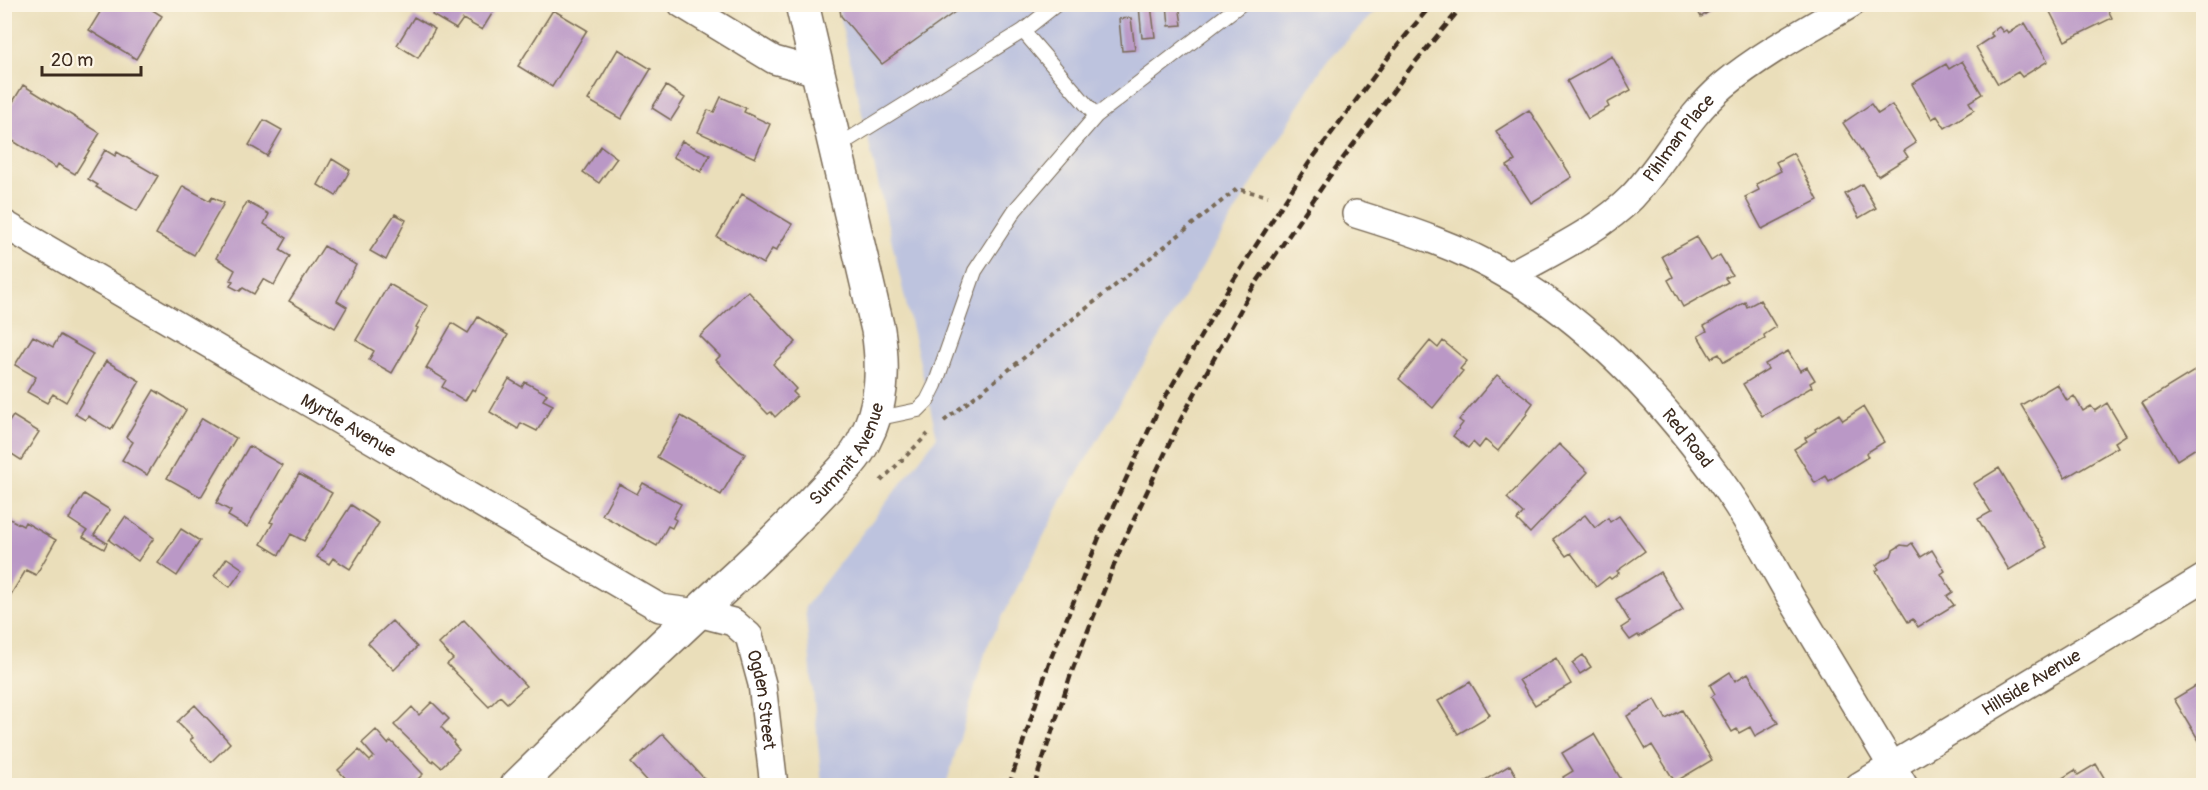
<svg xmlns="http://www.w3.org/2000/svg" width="2208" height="790" font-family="Pangolin,sans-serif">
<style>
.industrial{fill:#bdc3de}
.building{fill:#ba98c6}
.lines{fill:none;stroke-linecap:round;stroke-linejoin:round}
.lane-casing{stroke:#786955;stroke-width:16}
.street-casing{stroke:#786955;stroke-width:30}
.secondary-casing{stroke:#786955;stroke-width:36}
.path{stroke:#786955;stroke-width:4;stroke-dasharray:4.5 4.5;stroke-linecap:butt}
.lane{stroke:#fff;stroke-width:14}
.street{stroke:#fff;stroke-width:27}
.secondary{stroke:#fff;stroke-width:33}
.rail{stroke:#3b2a1e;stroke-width:4.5;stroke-dasharray:9 4.5;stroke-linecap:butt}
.labels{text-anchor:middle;stroke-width:4.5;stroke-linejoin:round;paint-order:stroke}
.street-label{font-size:18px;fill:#3b2a1e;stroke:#fcf5e5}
</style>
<rect width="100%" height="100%" fill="#fcf5e5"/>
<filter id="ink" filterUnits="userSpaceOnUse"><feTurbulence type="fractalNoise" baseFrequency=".0167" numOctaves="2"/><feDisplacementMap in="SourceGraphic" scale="12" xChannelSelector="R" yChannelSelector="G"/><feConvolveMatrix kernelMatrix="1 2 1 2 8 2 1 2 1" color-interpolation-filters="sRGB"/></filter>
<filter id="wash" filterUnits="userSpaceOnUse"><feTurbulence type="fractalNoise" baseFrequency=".008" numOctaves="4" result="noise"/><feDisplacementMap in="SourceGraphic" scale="24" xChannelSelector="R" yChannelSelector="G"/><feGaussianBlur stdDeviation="1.35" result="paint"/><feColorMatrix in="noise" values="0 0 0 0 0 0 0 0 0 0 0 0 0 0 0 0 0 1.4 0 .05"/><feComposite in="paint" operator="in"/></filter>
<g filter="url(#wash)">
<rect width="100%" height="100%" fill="#eadeba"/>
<path class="industrial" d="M837 5H1382L1325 63 1064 496 987 647 946 785H822L805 607 937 437Z"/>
<g id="blocks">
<path class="building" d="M105 4H143L162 16 136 59 89 30Z
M438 4H498L482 30 463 19 456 29 432 15Z
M839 4H966L882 64 841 16Z
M1167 4H1179L1182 25 1169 26Z
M1694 4H1721L1701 17Z
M2046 4H2105L2112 18 2065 41Z
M1151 5 1155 37 1142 38 1139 6Z
M553 10 587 30 552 87 518 66Z
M414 17 435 29 418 58 397 45Z
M1131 18 1135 50 1122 51 1119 19Z
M2025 23 2048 61 2022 77 2018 72 1998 84 1976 47 1993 36 1990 33 1999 27 2003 32 2006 30 2008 33Z
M618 49 651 69 621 119 588 100Z
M1612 56 1631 90 1607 103 1609 107 1588 119 1567 81Z
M1962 61 1982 94 1969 102 1974 110 1945 128 1937 116 1932 119 1912 84 1946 64 1949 69Z
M23 85 100 133 75 174 58 164 56 168 5 136V115Z
M666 86 685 98 671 120 652 108Z
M721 97 746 108 744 112 770 124 755 158 698 132 708 110 714 112Z
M1871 104 1878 114 1892 105 1916 143 1904 151 1908 157 1878 176 1843 123Z
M1529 110 1572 177 1531 203 1507 166 1515 161 1496 131Z
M264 120 282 130 267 156 249 145Z
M682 141 710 155 701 172 673 157Z
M601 146 617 158 599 183 583 172Z
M105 150 115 156 117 152 158 176 137 211 96 187 98 185 88 179Z
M1793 153 1818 200 1762 229 1745 197 1759 190 1756 184 1781 171 1776 162Z
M332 159 350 170 336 196 318 185Z
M1862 184 1876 208 1859 218 1845 194Z
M183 186 210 201 212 197 224 203 194 255 156 234Z
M742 194 792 224 776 251 772 249 763 264 717 237Z
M247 202 269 214 264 224 287 238 280 250 290 256 274 285 263 279 254 294 243 288 240 291 230 286 233 281 230 280 235 270 216 258Z
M395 214 406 220 386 260 370 251Z
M1697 237 1711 261 1720 255 1732 275 1725 278 1728 282 1683 307 1668 280 1673 277 1662 256Z
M324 246 356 265 337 301 347 307 335 328 289 301Z
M389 284 428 306 416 327 418 328 392 373 369 360 374 351 356 340Z
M748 291 796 342 773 364 796 389 793 392 797 396 775 417 771 412 768 414 716 360 720 356 700 336Z
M1760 300 1776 327 1764 335 1765 339 1724 362 1719 354 1711 358 1698 336 1707 331 1704 326 1745 302 1747 307Z
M478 317 508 335 475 391 472 389 465 401 442 387 446 380 426 368 452 323 468 333Z
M60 335 93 354 66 402 53 394 47 403 27 392 36 377 15 365 33 336 53 347Z
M1430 341 1438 348 1443 341 1467 361 1460 369 1463 371 1433 408 1399 379Z
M1788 351 1800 371 1807 367 1815 380 1810 383 1812 387 1762 416 1743 384 1768 369 1765 364Z
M106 361 140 381 111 430 88 416 85 420 75 414Z
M2204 365V443L2177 460 2142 403Z
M1497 375 1533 403 1526 413 1527 414 1498 451 1485 440 1479 448 1473 442 1468 448 1453 436 1463 423 1459 420Z
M509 379 522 387 525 382 547 394 543 400 553 405 537 431 521 423 518 429 490 412Z
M2057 384 2067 401 2074 396 2083 411 2091 406 2095 411 2107 403 2126 435 2115 442 2118 447 2065 478 2021 405Z
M154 390 186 410 147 475 122 460 133 442 126 437Z
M1863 407 1884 442 1866 453 1868 457 1829 481 1826 476 1815 483 1794 449 1807 441 1805 438 1816 431 1815 429 1839 414 1843 420Z
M13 416 39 432 21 460 4 449 6 436 4 429Z
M681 416 745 454 721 495 657 457Z
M202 418 236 438 201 497 167 478Z
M1559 444 1588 472 1530 533 1517 520 1523 513 1507 498Z
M249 446 282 465 247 527 228 516 231 511 216 503Z
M1999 468 2047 547 2009 570 1978 519 1991 512 1973 484Z
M299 474 332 493 304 541 291 534 279 555 261 544 273 523 270 522Z
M643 483 681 504 673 518 676 520 672 528 668 526 657 546 602 515 619 484 637 494Z
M84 494 110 510 94 535 107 543 104 549 83 537 87 531 69 519Z
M351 505 379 523 350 569 333 558 329 564 317 557Z
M1585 515 1595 528 1608 518 1610 522 1619 516 1645 551 1617 571 1619 573 1611 579 1609 577 1596 587 1571 553 1566 556 1553 539Z
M4 516 23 526 25 522 56 540 36 575 26 570 10 596 4 593Z
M125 517 154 538 138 561 109 540Z
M181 529 200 541 177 576 158 563Z
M1912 543 1921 557 1932 550 1945 571 1941 574 1953 592 1947 596 1954 605 1918 627 1913 619 1908 622 1876 571 1879 569 1876 565 1891 556 1893 550 1901 545 1908 546Z
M227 558 243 569 230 587 214 576Z
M1660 572 1683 610 1639 637 1638 635 1630 640 1621 628 1630 622 1616 599Z
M464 620 526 686 507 703 500 696 489 707 447 664 453 659 439 644Z
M392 621 417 647 394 670 368 643Z
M1583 655 1591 667 1580 674 1572 663Z
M1556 658 1571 684 1535 705 1519 680Z
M1730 672 1735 681 1748 673 1778 723 1755 736 1750 727 1739 733 1737 729 1732 732 1711 697 1715 694 1710 685Z
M2204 681V749L2174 699Z
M1470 682 1490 715 1458 734 1438 701Z
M1655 699 1666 719 1682 710 1712 760 1675 782 1652 745 1646 749 1627 716Z
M432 702 449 719 441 727 454 741 453 743 459 750 441 767 433 760 432 762 394 725 412 707 419 715Z
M195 705 230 743 211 762 190 740 193 738 177 722Z
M376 730 388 744 391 741 423 774 418 779 423 784 421 786H348L350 783 338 770 359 750 370 761 374 757 362 743Z
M663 734 711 786H652L631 763Z
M1594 734 1625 786H1568L1563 777 1573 771 1562 753Z
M2096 764 2109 786H2050L2075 770 2078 775Z
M1510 765 1522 786H1475Z"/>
</g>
</g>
<g filter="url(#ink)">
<use href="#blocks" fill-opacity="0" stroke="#786955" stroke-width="1.5"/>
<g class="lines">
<defs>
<path id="lane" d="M1023 31 1096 116
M835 148 1023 31 1057 4
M875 419 918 410 927 401 935 385 975 271 1015 210 1096 116 1241 4"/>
<g id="street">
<path d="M682 4 774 60 817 72"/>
<path id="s1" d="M1356 214C1408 230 1460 247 1507 275 1597 327 1670 409 1729 493 1754 529 1774 569 1796 606 1832 666 1868 726 1904 786"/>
<path id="s2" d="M4 224 660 608 698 613 733 622 749 636 762 684 774 786"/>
<path id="s3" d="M1509 276C1549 253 1600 230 1632 197 1666 161 1684 119 1724 85 1763 53 1807 30 1851 4"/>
<path id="s4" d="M1859 786 2204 578"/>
</g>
<g id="secondary">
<path id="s5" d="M517 786C585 719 654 653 724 588 758 557 790 526 821 493 837 476 854 461 864 441 883 405 884 368 878 330L802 4"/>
</g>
</defs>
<use href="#lane" class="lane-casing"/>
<use href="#street" class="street-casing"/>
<use href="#secondary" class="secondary-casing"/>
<path class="path" d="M944 421 1237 189 1268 196
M881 481 928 434"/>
<use href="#lane" class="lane"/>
<use href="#street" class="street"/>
<use href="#secondary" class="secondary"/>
<path class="rail" d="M1009 786 1049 663 1100 535 1159 408 1231 284 1309 163 1393 51 1432 4
M1034 786 1072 671 1122 545 1181 419 1252 289 1329 177 1412 66 1464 4"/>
</g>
</g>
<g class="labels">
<g class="street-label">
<text dy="6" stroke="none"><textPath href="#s3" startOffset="222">Pihlman Place</textPath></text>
<text dy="6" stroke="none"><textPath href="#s2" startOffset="399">Myrtle Avenue</textPath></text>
<text dy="6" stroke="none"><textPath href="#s1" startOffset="408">Red Road</textPath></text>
<text dy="6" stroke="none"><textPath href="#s5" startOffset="470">Summit Avenue</textPath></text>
<text dy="6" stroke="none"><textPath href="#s4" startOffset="201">Hillside Avenue</textPath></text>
<text dy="6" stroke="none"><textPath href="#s2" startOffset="921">Ogden Street</textPath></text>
</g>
</g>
<rect width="2208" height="790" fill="none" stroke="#fcf5e5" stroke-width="24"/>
<path d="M42 66v9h99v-9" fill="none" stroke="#3b2a1e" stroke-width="3"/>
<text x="51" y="66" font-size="18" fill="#3b2a1e" stroke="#fcf5e5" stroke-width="4.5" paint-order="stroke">20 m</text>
</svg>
